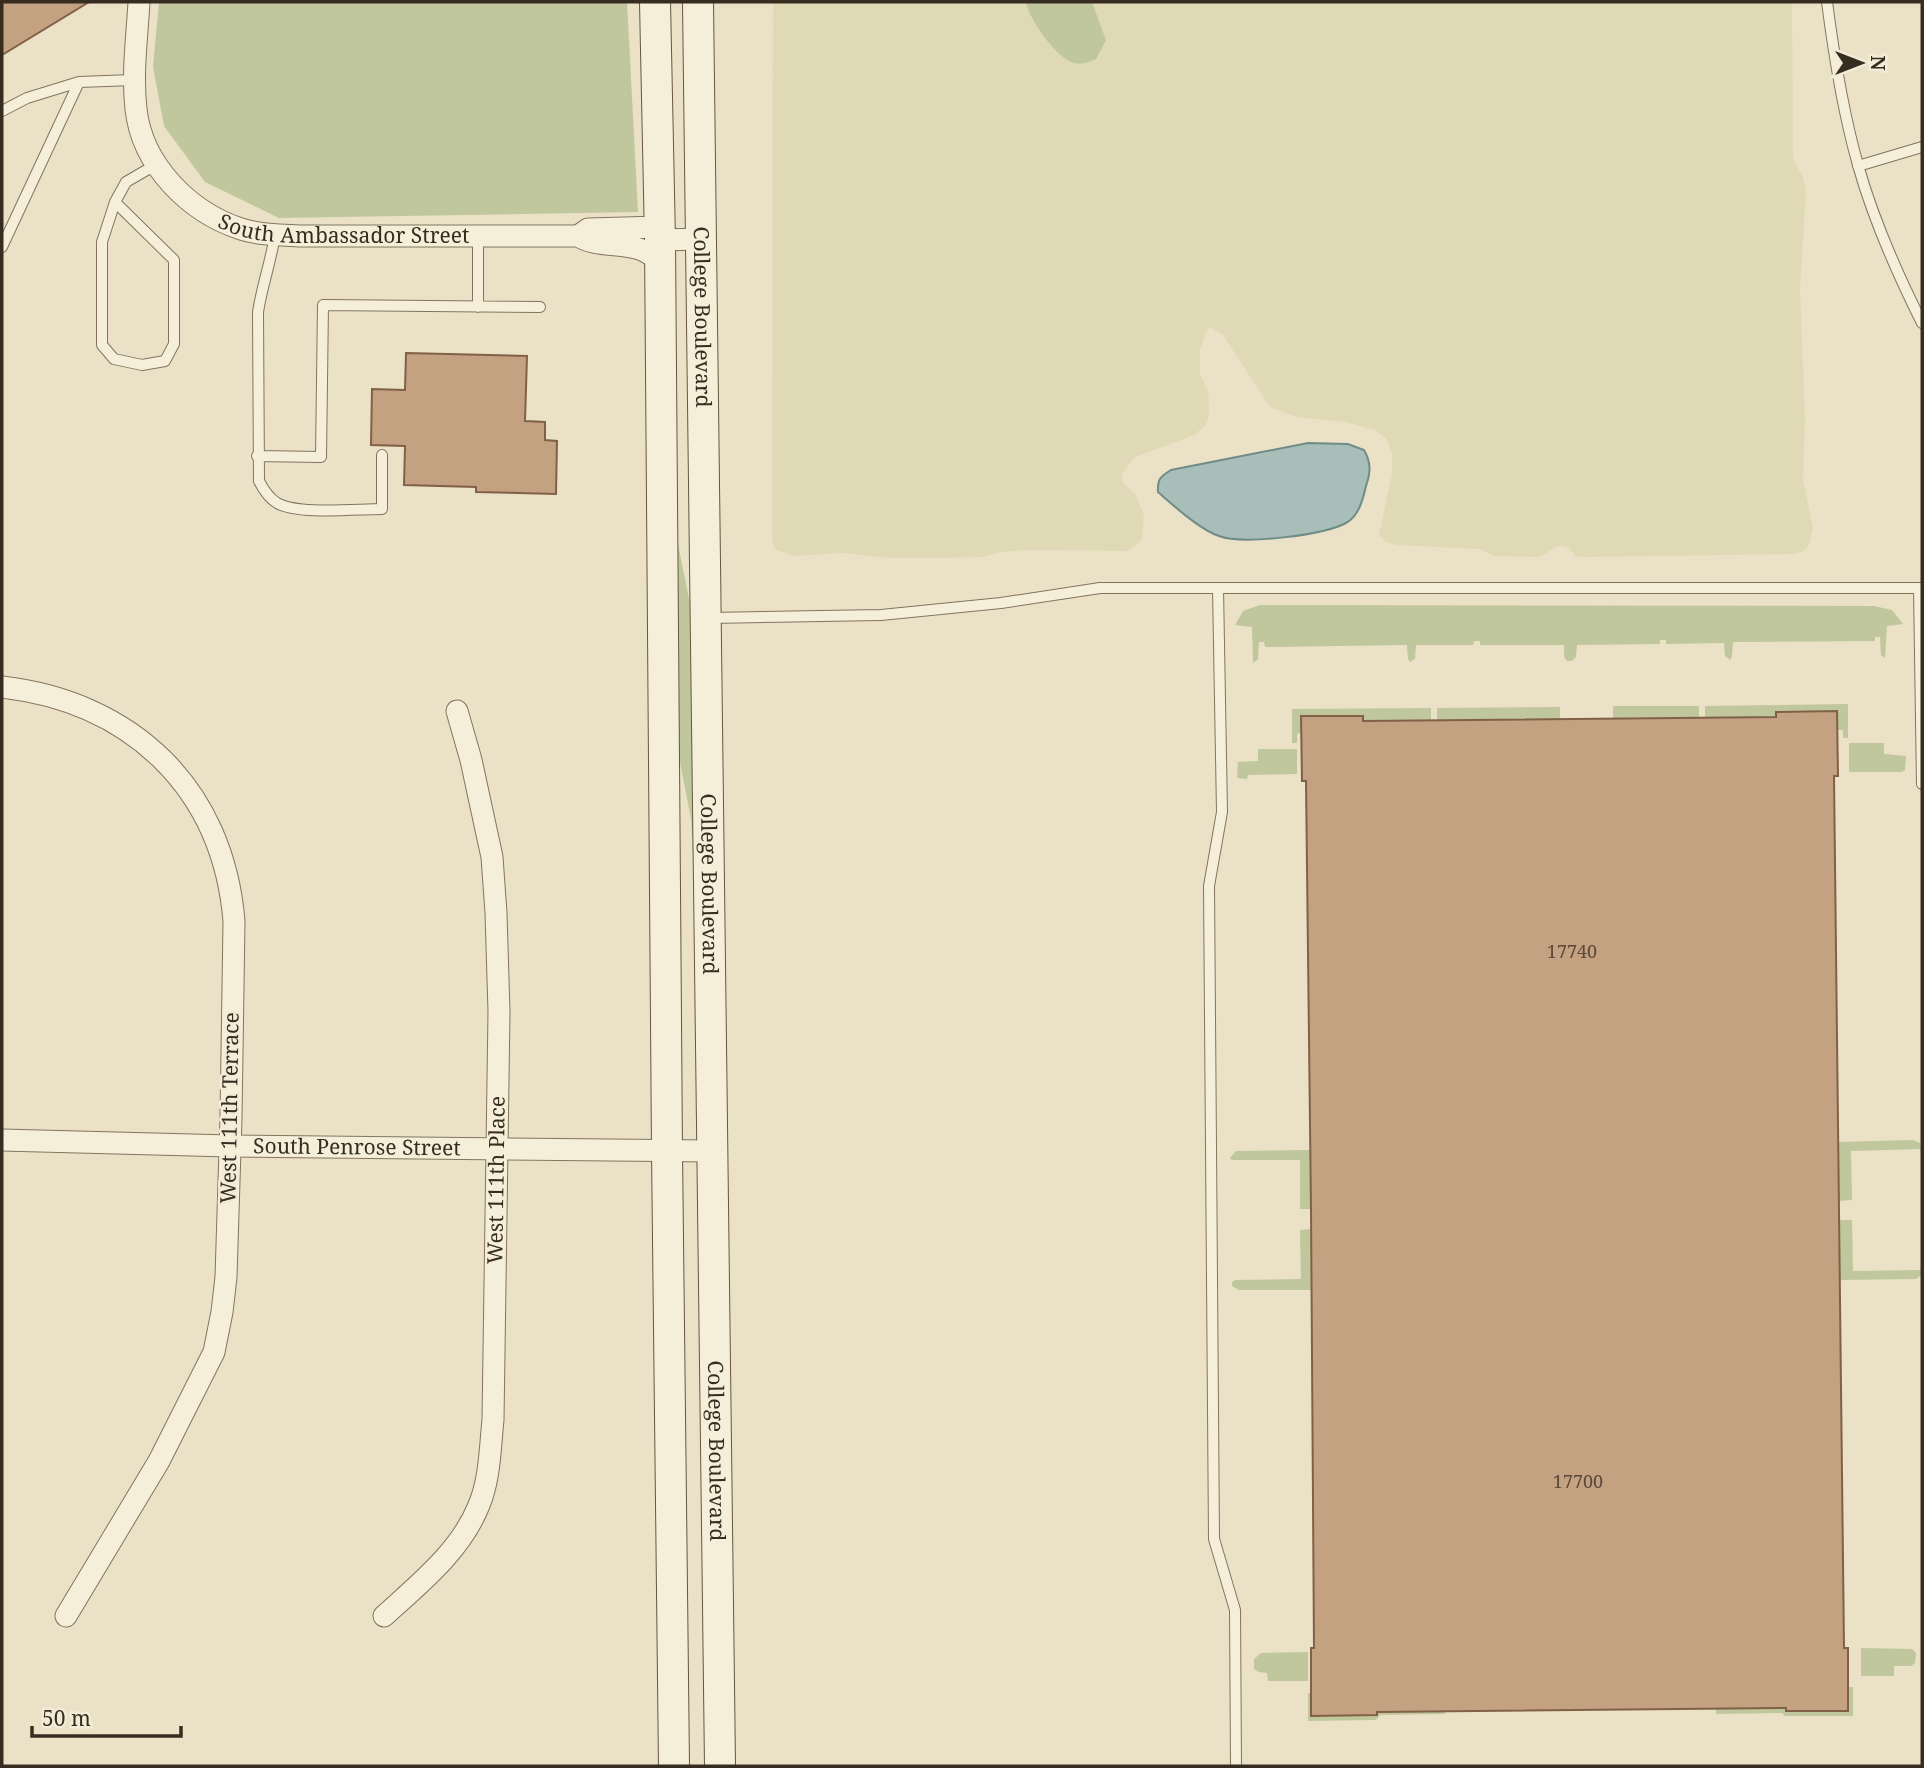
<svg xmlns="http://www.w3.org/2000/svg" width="1924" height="1768" font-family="'Noto Serif',serif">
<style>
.farmland{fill:#dfdab5}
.green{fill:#c0c79c}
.water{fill:#a8beb9;stroke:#6f8c86;stroke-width:2}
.building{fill:#c4a181;stroke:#806147;stroke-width:2}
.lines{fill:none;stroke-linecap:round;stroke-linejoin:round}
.lane-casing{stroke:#84745e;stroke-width:12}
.street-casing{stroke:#84745e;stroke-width:23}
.secondary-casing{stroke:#665641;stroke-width:32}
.lane{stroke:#f5efda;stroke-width:10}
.street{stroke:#f5efda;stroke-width:21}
.secondary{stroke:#f5efda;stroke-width:30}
.labels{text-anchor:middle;stroke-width:5;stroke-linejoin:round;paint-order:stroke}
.number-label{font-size:18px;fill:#5a4938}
.street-label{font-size:21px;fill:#362c20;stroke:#f2ebd6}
</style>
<rect width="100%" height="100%" fill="#eae1c7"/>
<path class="farmland" d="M773 2H1026L1027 8 1050 41 1061 55 1073 63 1106 40 1092 2H1792L1793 159 1803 177 1806 192 1800 289 1805 420 1803 479 1813 528 1809 545 1803 551 1794 554 1584 557 1575 556 1570 549 1564 546H1558L1540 557 1494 556 1479 549 1397 545 1386 542 1379 535 1392 474V452L1386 438 1375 430 1345 422 1296 417 1270 407 1223 335 1210 327 1206 332 1200 349V374L1208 391 1209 405V415L1205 426 1194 435 1135 457 1122 474 1123 483 1135 494 1144 515 1142 539 1134 547 1127 551 1029 550 1002 552 981 557 946 558H888L844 553 794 556 776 550 773 545 772 534Z"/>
<path class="green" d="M159 2H627L638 212 279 218 205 182 164 126 153 67Z
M1026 2H1092L1106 40 1096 59C1089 62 1081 65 1074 63 1057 59 1028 18 1026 2Z
M676 534 693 619 697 855H693L691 819 673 726Z
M1260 605 1874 606 1892 610 1903 624 1887 626 1885 658 1881 655 1880 637H1875V641L1733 642 1732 656 1730 660 1725 656 1724 643 1666 644V640H1660V644L1577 645 1576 657 1572 661H1567L1564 657V645H1480V641H1474L1473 645H1416L1415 659 1410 662 1408 659 1407 645 1265 647 1264 642H1259L1258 659 1253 663 1252 627 1235 625 1243 611Z
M1848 704V738H1843V730H1837V711L1776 712V717H1705V706Z
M1613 706H1699V717L1613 718Z
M1560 707V719L1437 721V708Z
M1431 708V721H1363L1362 716H1302L1301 733 1297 734V743H1292V709Z
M1849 743H1884V754L1906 756 1905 770 1901 772H1849Z
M1258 749H1297V774L1248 775 1247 779 1237 778 1238 762 1258 761Z
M1913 1140 1920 1143 1921 1149 1851 1151 1852 1200 1839 1201 1838 1142Z
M1310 1150 1311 1209H1300V1160H1232L1230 1158 1236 1151Z
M1839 1220H1852L1853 1271 1920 1270 1922 1272 1920 1276 1916 1279 1840 1280Z
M1311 1229 1312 1290H1239L1232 1286V1282L1235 1280 1301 1279 1300 1230Z
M1861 1648 1912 1649 1916 1653 1915 1663 1911 1666H1894V1676H1861Z
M1308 1652V1681H1268L1267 1673 1259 1672 1254 1669V1659L1261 1653Z
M1848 1687H1853V1716H1785L1782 1713 1716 1714V1708H1786L1787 1711H1848Z
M1308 1693H1311L1312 1716 1376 1715 1377 1712 1445 1711V1714L1380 1715 1376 1720 1308 1721Z"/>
<path class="water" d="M1308 443 1348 444 1364 450C1371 462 1371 472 1366 486 1363 499 1359 516 1346 523 1324 535 1243 545 1219 536 1200 530 1173 505 1158 492 1157 479 1161 476 1171 470Z"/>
<path class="building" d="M2 2H89L2 55Z
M406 353 527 356 525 421 545 422V440L557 441 556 494 476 492V487L404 485 405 446 371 445 372 389 405 390Z
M1837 711 1838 776H1834L1844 1648H1848V1711H1786V1708L1377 1712V1715L1311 1716V1648H1314L1311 1209 1306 781H1302L1301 716H1363V721L1776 717V712Z"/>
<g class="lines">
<defs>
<path id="lane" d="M1827 2C1834 56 1843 112 1858 165 1873 219 1897 273 1922 323
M2 111 27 98 79 82
M1858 166 1922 147
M115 202 174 260V344L165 361 142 365 114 359 102 345V242L115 202 126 182 157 164
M275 235C271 261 262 286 258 312L259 481C263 489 269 498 277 503 298 515 356 509 382 509V455
M2 247 79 82 133 80
M478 307V236
M257 456 321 457 323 305 540 307
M1218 588 1222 812 1209 886 1214 1539 1235 1610 1236 1766
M1919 588 1922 784
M709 618 881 615 1001 603 1100 588H1922"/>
<g id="street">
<path id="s1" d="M139 2C137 37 132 74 136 109 142 165 189 212 241 229 259 235 280 235 299 236H578C604 252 642 236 660 265"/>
<path d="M578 236 588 229 660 227"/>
<path d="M660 240 701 239"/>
<path d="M2 687C132 702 223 788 234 921L231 1118 226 1277 222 1312 214 1352 159 1461 66 1616"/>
<path id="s2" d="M2 1140 230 1146 713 1151"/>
<path id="s3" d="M384 1616C419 1584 461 1551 479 1505 490 1479 490 1448 493 1420L499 1012 496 913 492 857 471 760 457 711"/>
</g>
<g id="secondary">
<path d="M655 2 660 240 667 1151 674 1766"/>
<path id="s4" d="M698 2 720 1766"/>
</g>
</defs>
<use href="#lane" class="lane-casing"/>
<use href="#street" class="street-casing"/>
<use href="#secondary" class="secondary-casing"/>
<use href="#lane" class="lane"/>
<use href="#street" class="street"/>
<use href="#secondary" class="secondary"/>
</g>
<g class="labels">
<g class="number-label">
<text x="1572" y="958">17740</text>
<text x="1578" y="1488">17700</text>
</g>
<g class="street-label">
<text dy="7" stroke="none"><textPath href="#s1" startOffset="378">South Ambassador Street</textPath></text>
<text dy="7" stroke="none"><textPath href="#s4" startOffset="315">College Boulevard</textPath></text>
<text dy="7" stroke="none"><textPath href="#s4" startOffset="882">College Boulevard</textPath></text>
<text transform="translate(230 1108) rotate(-89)" y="7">West 111th Terrace</text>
<text dy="7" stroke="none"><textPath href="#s2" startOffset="355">South Penrose Street</textPath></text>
<text dy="7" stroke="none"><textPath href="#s3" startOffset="474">West 111th Place</textPath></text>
<text dy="7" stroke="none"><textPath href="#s4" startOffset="1449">College Boulevard</textPath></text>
</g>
</g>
<rect width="1924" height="1768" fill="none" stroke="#362c20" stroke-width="7"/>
<g transform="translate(1861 63) rotate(90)" stroke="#f2ebd6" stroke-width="5" paint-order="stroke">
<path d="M0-5L12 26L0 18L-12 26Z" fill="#362c20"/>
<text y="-10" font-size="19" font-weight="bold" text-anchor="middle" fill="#362c20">N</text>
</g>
<path d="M32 1726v10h149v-10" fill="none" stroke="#362c20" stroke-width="3.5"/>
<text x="42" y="1726" font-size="21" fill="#362c20" stroke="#f2ebd6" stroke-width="5" paint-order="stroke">50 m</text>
</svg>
